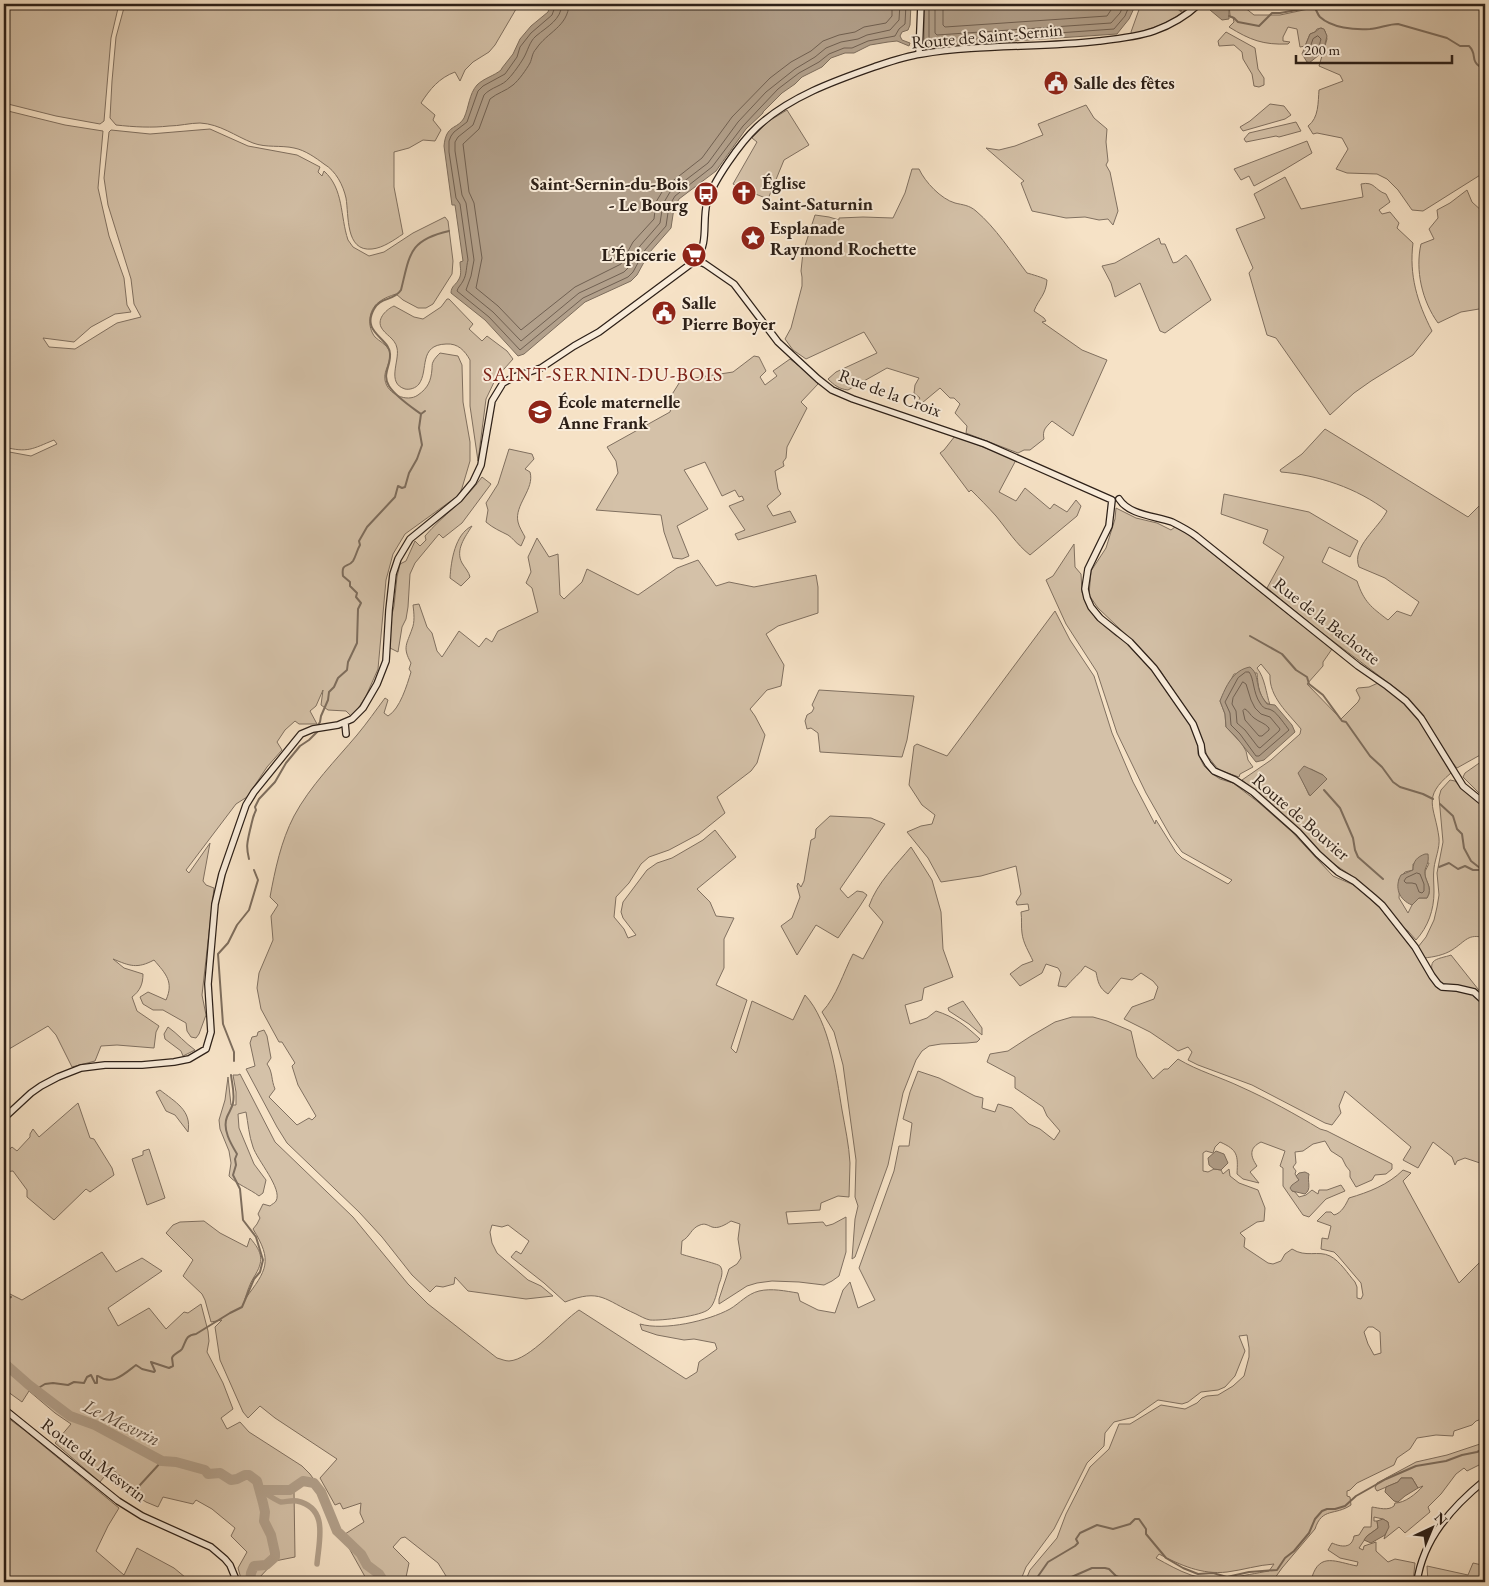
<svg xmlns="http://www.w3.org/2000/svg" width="1489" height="1586" font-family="'EB Garamond',serif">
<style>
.green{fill:#d4c1a8;stroke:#807060;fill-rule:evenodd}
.water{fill:#b2a08b;stroke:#7d6d5d}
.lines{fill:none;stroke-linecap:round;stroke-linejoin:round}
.shore{stroke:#706052;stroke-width:1}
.stream{stroke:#7d6d5d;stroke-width:2}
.canal{stroke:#b2a08b;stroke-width:5.5}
.river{stroke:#b2a08b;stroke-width:10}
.secondary-casing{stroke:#2d2018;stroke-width:8}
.secondary{stroke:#f9ecda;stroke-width:5.5}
.labels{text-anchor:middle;stroke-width:4;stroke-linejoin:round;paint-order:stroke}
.street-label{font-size:18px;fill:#2d2018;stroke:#f9ecda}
.poi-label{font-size:18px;font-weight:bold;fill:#2d2018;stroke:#f9ecda;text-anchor:start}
.water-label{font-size:19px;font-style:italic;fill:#5c4d40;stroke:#f9ecda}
.quarter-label{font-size:20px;letter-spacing:1px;fill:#7a1f14;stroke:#f9ecda}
</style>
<rect width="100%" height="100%" fill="#f6e2c6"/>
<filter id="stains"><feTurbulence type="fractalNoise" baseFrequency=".004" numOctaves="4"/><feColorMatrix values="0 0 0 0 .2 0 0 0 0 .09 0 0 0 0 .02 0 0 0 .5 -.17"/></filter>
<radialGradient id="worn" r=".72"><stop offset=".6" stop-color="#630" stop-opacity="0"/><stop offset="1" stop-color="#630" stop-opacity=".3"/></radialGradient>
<path class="green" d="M4 4H119L111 38 104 121 100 124 56 116 4 103Z
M125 4H519L495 45 489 52 473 62 465 70 460 81 455 72C439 78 430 89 421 103L435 115 433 120 441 130 435 141 423 140 409 148 394 152V187L403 234C394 240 383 248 372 249 345 252 349 215 346 198 343 185 336 171 324 164 316 158 305 150 294 148 281 145 266 148 253 143 235 136 220 124 200 123 190 123 179 126 169 126 152 128 134 127 116 125L110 118 112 81 116 37Z
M1141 4H1189L1188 6 1186 4 1184 6 1186 9C1171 23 1151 29 1132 34L1131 32Z
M1229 4H1247L1244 7 1254 15H1280L1313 8 1315 4H1485V72L1484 73 1485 82V172L1423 211 1412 210 1398 190 1387 179 1377 174 1347 173 1336 169 1348 149 1342 138 1317 133 1313 134 1308 126C1319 118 1318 102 1319 90L1343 81 1340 75 1319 66 1327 39 1325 31 1322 28 1317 29 1315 32 1310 34 1305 46 1300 47 1297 29 1288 27 1283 37V41L1290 42 1288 44C1263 45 1250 40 1229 27L1234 22 1233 17H1230V15Z
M1226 32 1255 48 1258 69 1264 78V85L1259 87 1254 86 1252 74 1243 59 1242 52 1234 45 1219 46 1218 41Z
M1270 104 1284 106 1291 115 1285 119 1243 131 1240 127 1250 121Z
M1086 105 1094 118 1107 129 1106 142 1108 161 1106 165 1110 172 1118 211 1113 225 1108 219 1099 220 1085 217 1066 218 1032 211 1021 183 1024 181 986 148 999 150 1015 146 1043 135 1038 124Z
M4 110 65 125 103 131 98 188 109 236 124 278 127 305 131 312 115 314 91 327 74 342 43 338 49 347 75 349 117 323 141 317 134 304 131 279 108 205 104 178 109 132 111 130 150 134 210 129 248 146 297 155 320 167 318 172 322 176 324 171C344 189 340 216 348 240L353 247 369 256 384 252 413 233 445 217 448 221 453 261 452 274 433 304 426 308H418L403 300 396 294C390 296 384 298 379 302 368 310 367 327 375 337 379 341 386 344 389 350 393 361 383 370 385 380 387 394 407 403 418 395 428 388 431 381 432 369 432 368 432 363 433 362 434 359 438 355 440 353L458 356 462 365 463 402 470 442V461L462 488 459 495 405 534 393 554 386 580 378 669 366 696 357 710 351 716 346 711 328 710 321 705 323 690 316 706 310 711 317 724H299L295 721 285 730 277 742 282 750 267 767 247 797 236 804 186 870 189 873 210 843 203 881 206 885 214 888 202 995 206 1015 199 1034 196 1038 191 1037 187 1031 186 1023 163 1010H153L143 1004 140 997 148 992 166 1000C174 982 166 974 154 960 137 969 130 966 113 959L124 968 143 974C143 984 140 991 132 997L137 1011 159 1026 156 1032 154 1048 117 1045 101 1046 95 1061 72 1067 56 1035 48 1026 4 1052V451L31 456 57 444 54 440C32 449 28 453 4 447Z
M787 110 809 145 784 160 768 199 753 193 754 191 749 189 748 191 733 184 757 142 752 138 769 121Z
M1296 122 1301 131 1279 137 1276 136 1246 142 1244 139 1249 133Z
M1307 141 1312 153 1282 171 1254 186 1249 176 1241 180 1234 169Z
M912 169H919C925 182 941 199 955 203 963 205 969 205 976 211 996 228 1011 252 1027 273 1031 274 1044 278 1047 280 1046 295 1039 298 1034 311L1044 318 1046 321 1042 322 1082 350 1107 360 1073 436 1052 421C1046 427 1042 430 1044 439L1030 450H1024L1018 453 966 433 967 426 955 413 960 404 954 398H950L940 388 922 403 918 401 920 398 914 393 915 385 919 378 887 368 848 390C839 389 834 385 828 379L836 372 877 353 864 332 806 359 793 350 785 339 791 328 802 286V277L801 271 803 252 815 215 829 217 839 220V218L863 217 893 218 905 193Z
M1285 177 1301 209 1363 197 1361 184C1375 181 1374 190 1386 194L1390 202 1379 210 1382 214 1390 212 1399 223 1397 228 1413 243C1409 275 1417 302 1432 331L1413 355 1371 381 1354 393 1330 415 1276 338 1267 335 1249 273 1253 268 1236 229 1265 218 1254 194Z
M1467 190 1472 202 1483 212 1485 211V308L1461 312 1438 323C1422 301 1415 270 1421 244L1434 239 1429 229 1438 218 1437 210 1450 203Z
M1159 238 1161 244H1165L1173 263 1177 262 1186 255 1191 261 1211 300 1165 333 1160 331 1140 283 1115 297 1111 283 1102 266 1115 263Z
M447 299H449L473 324 469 329 482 341 487 336 507 351 513 359 496 378 486 399 478 461 470 406V360C465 351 458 343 446 344 418 345 429 370 419 384 416 388 410 390 405 389 386 383 400 361 397 348 395 338 385 335 381 327 377 318 387 309 394 306L414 317 423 319 441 307Z
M754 356 759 357 766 371 760 377 765 385 777 376 773 371 790 359 803 369 818 384 801 402 807 408 787 447 786 458 783 462 784 466 775 471 778 489 781 494 767 506 773 516 790 511 796 522 738 540 735 534 745 530 729 506 744 500 742 496 739 497 735 490 722 496 705 462 684 470 708 509 677 526 689 556 682 559 673 558 664 532 661 515 596 510 618 473 616 461 607 447 670 412 671 408 666 404 681 380 733 372Z
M1325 429 1468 517 1485 500V755L1482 754 1457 768 1447 756 1425 718 1402 693 1321 632 1267 588 1284 557 1263 543 1268 530 1221 514 1224 494 1309 512 1358 541 1350 557 1329 547 1322 562 1357 581C1364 602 1371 607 1388 620L1397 611 1411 616 1419 602 1385 578 1359 567C1351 547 1379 528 1387 511 1357 488 1318 475 1281 472L1280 470 1302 454Z
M955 436 1016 460 999 492 1016 501 1025 488 1050 509 1054 504 1067 512 1076 500 1081 506 1077 516 1030 555C1016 544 1007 529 996 516 988 507 979 498 971 490L969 492 940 453 944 450Z
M509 449 532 454 534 459 525 469 530 472C535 489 514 505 518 522 519 527 523 533 525 537L521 546C515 543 513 538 508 535 500 531 493 528 486 522L488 510 486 503 498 484Z
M482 477 491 484 462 523 443 538 439 534 415 563 410 574 408 607 406 619 402 627 398 652 390 648 391 619 394 606 397 577 400 564 406 561 415 541 420 546 426 540 425 536C443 515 466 500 482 477Z
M1116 508 1136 518 1157 523 1171 530 1175 527 1185 532 1332 649 1323 662V666L1307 684 1341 719 1358 702 1360 698 1356 690 1358 688 1369 687 1378 683C1390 691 1401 700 1411 710 1426 726 1440 754 1451 773 1421 798 1435 806 1439 838 1440 848 1435 859 1434 868 1433 876 1434 884 1434 892 1434 910 1428 927 1416 940L1408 931 1400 925 1385 904 1352 876 1328 860 1303 834 1256 791 1242 780 1271 760 1300 734 1301 729C1288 713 1269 697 1270 675L1261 664 1257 668C1265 678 1266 693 1270 705 1259 699 1258 685 1257 673L1234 674 1220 701 1225 714 1226 727 1242 744 1246 751 1248 760 1253 767 1240 774 1239 777 1219 770 1213 763 1207 755 1197 727 1160 670 1140 648 1098 608 1089 595 1091 571 1106 548 1115 519ZM1311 769 1323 775 1327 779 1309 795 1299 773ZM1429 863C1429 864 1425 871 1425 872 1424 881 1434 887 1427 898H1419L1412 905 1408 913 1399 898C1400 893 1398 885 1399 879L1405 872 1413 870V864Z
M472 526C465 537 455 550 462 563 465 568 469 572 470 577L461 586 450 578C451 561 455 534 472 526Z
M537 538 549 557 558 554 560 595 564 599 582 582 587 569 638 595 677 568 698 560 716 586 729 582 754 587 816 575 818 587V613L778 626 766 634 784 665 781 686 767 690 750 709 755 716 765 735 757 763 751 771 717 797 725 813 699 834 669 850 649 857 641 864 629 883 616 897 614 917 624 929 628 938 636 935 623 918 621 912 623 902 647 870 657 863 672 858 703 840 715 830 736 857 697 889 710 902 716 916 734 918 724 939V968L716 985 747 1000 731 1048 736 1053 737 1051 752 1001 793 1020 805 995C830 1022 836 1074 842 1110 845 1127 849 1145 850 1163 850 1174 849 1186 849 1197L838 1196 821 1203 820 1210 786 1212 788 1224 823 1222 826 1226 833 1224 846 1217V1252L839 1276 832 1281 824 1285 799 1282 772 1281 757 1283 747 1286 719 1304V1299L729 1269 737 1264 741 1258 738 1239 740 1224 731 1221C725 1225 718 1229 712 1227 707 1225 705 1223 700 1225 691 1228 690 1237 682 1241L681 1254C686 1256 719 1264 720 1266 724 1271 721 1279 719 1284 717 1291 715 1304 709 1309 702 1316 661 1321 650 1320 645 1319 640 1316 636 1314 604 1300 601 1288 565 1302L544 1283 511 1257 516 1251 521 1254 529 1241 508 1225 502 1227 492 1225 490 1232 492 1243 497 1253 528 1280 541 1286 553 1296 526 1299 468 1291 455 1277 454 1284 443 1287 436 1286 430 1292 412 1275 382 1237 359 1212 287 1143 277 1127 246 1069 255 1066 250 1043 252 1037 257 1036 258 1032 264 1030 267 1036 271 1058 267 1064C273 1072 271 1080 275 1089L269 1097 297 1125 309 1118 312 1120 316 1116 298 1085 292 1066 295 1063 282 1042H279L261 1009 257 988 259 973 273 940 271 916 278 905 270 897C275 870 281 841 294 816 310 786 336 760 357 735 367 723 376 710 385 698L388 700 384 713 388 716C400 709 407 685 411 672L409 669 411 663C402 647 407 644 412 629 415 622 414 613 413 605L419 604 427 627 432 633 437 651 442 657 459 631 479 647 486 638 492 642 498 631 538 612 532 588 526 583 531 572 528 557Z
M1074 544 1075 567 1081 574 1082 592 1086 602 1096 619 1115 635 1128 643 1151 668 1191 726 1198 745V754L1204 766 1211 773 1220 779 1233 783 1258 802 1292 832 1333 876 1356 886 1380 908 1412 948 1437 988 1472 994 1485 1007V1191L1482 1192 1484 1186 1480 1163 1465 1158 1457 1161 1455 1165 1452 1157 1433 1142 1418 1168 1403 1160 1411 1147 1345 1091 1339 1106 1341 1113 1332 1125 1325 1123 1252 1085 1198 1065 1188 1060 1192 1052 1188 1047 1178 1051 1150 1032 1124 1019 1132 1007 1154 999 1158 987 1153 981 1141 973 1132 980 1121 978 1108 994C1099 988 1098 982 1096 972L1085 966C1080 974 1072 979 1066 987L1058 986 1061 973 1058 968 1046 964 1042 973 1020 986 1010 974 1022 965 1033 961C1029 952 1023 943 1022 933 1021 927 1022 919 1021 912L1029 910 1028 904 1017 905 1016 902 1021 894 1016 866 981 876 941 882 928 858 907 832 921 826 932 824 935 815 922 805 909 785 914 746 917 744 947 756 1055 611 1070 640 1094 676 1112 733 1133 782 1155 824 1156 820 1176 852 1182 858 1228 884 1232 880 1182 852 1171 837 1146 793 1117 733 1097 672 1066 624 1046 580 1053 576Z
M819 690 914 696 907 740 902 757 820 752 818 733 811 728 807 729 805 721 807 715 812 712 814 708 812 705Z
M1485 759V799L1463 777 1465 773Z
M1450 780 1455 781 1462 789 1485 807V938C1468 933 1466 941 1452 950 1444 955 1434 957 1424 958L1418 947 1426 937 1434 920 1437 907 1439 895 1437 873 1443 842 1439 797 1441 790Z
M830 816 871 818 885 824 840 889 848 898 857 891 863 892 867 895 860 906 838 938 816 925 797 955 781 926 792 918 800 897 797 886 798 883 801 887 804 881 811 840 815 838 816 829Z
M911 847 932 880 941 912 943 949 953 977 924 988 922 1000 905 1005 910 1024 927 1018 936 1011C955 1017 966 1026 980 1039L977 1042 967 1043 941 1044 929 1046 922 1051 916 1060 903 1093 888 1165 855 1257 852 1259 855 1219 858 1206 855 1197 856 1160 843 1065 834 1032 822 1012C837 996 843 973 853 954L863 959 883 922 869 906C877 883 896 865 911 847Z
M1451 955 1482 994H1485V998C1474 982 1459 990 1445 984 1438 982 1428 970 1433 962 1436 958 1446 957 1451 955Z
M963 1001 982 1028V1035L969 1024 949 1011 948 1008Z
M1072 1017H1093L1107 1021 1131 1031 1137 1057 1153 1079 1164 1069H1168L1178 1059C1198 1071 1220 1077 1241 1087 1268 1099 1295 1114 1320 1129L1327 1131 1392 1164V1169L1386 1174 1375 1175 1372 1180 1356 1187 1350 1177V1171L1346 1166 1342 1158 1331 1151 1325 1141 1313 1144 1303 1151 1295 1152 1296 1163 1293 1167 1296 1171 1295 1174 1299 1180 1294 1185 1292 1191 1295 1192 1299 1197 1306 1195 1312 1190 1318 1194 1319 1190H1327L1341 1185 1345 1191 1326 1199 1309 1217 1303 1215 1283 1186V1168L1280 1166 1285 1151 1261 1142C1249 1148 1250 1156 1257 1166L1250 1172 1259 1183 1243 1179 1237 1174C1238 1155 1238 1150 1220 1142L1215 1147 1213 1153 1206 1151 1203 1153V1171L1208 1172 1214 1169 1221 1170 1223 1174 1229 1169 1230 1176 1239 1183 1258 1190 1265 1208 1264 1221 1257 1222 1240 1233 1245 1238 1244 1247 1268 1263 1273 1264 1281 1261 1285 1254 1292 1249C1306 1258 1318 1250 1330 1256 1340 1261 1348 1274 1355 1282L1357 1287V1298L1361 1299 1363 1295 1361 1283 1338 1256 1334 1252 1321 1249 1322 1238 1328 1239 1331 1226 1317 1221 1326 1212H1331L1334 1215C1342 1213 1346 1204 1349 1198 1369 1192 1388 1185 1403 1170L1411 1173 1403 1181 1459 1283 1485 1257V1418L1476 1421 1472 1425 1454 1431 1453 1436 1436 1435 1417 1438 1410 1449 1397 1458 1394 1465 1357 1483 1350 1490 1347 1491V1496L1350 1497 1351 1505C1335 1516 1322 1507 1315 1529L1282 1568 1272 1582H1025L1030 1570 1057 1538 1066 1514 1090 1467 1109 1449 1119 1424H1130L1161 1405 1185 1409 1197 1403 1202 1398 1207 1396 1218 1395 1233 1386 1244 1376 1249 1357V1348L1247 1335 1239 1336 1245 1351 1235 1376 1225 1387 1218 1390 1201 1392 1188 1402 1182 1404 1158 1400 1134 1417 1114 1422 1105 1433 1104 1446 1087 1463 1054 1529 1026 1567 1020 1582H443L446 1576 438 1563 405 1537 401 1538 393 1547 409 1563 405 1582H368L345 1541V1534L364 1522 360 1513 361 1503 343 1509 340 1503 335 1505 320 1478 337 1459 275 1418 260 1406 248 1418 243 1412 220 1360 215 1327 222 1320 211 1322 205 1300 202 1294 183 1276 193 1260 166 1233 173 1225 180 1222 204 1221 220 1233 247 1247 250 1238C263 1253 264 1261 254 1277 250 1283 247 1292 245 1299 267 1270 273 1261 253 1229L257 1224 260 1218 258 1214 263 1204 270 1206C272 1204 275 1203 276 1201 283 1189 257 1160 253 1147 249 1136 248 1123 246 1112L238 1114 239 1128 254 1164 266 1180 263 1193 259 1196C250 1189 236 1184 229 1176L231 1163 229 1151 220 1129 219 1120 225 1100 228 1077 231 1105H236V1092L233 1075H238L240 1074 275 1142 353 1217 408 1284 428 1304 497 1358C501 1359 505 1361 509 1361 530 1360 560 1323 579 1310L686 1379 697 1372 699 1362 717 1349 715 1343 694 1339 684 1340 657 1335 642 1330 640 1324C664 1331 708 1321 730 1309 740 1303 747 1294 759 1291 772 1288 785 1291 798 1293L800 1301 818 1310 835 1313 843 1290 850 1282 858 1308 875 1300 859 1268 894 1171 899 1146H909L912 1123 903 1119 910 1092 918 1071 939 1078 975 1096 983 1098 982 1108 995 1112 998 1104 1012 1108 1029 1124 1040 1129 1054 1140 1060 1131 1047 1116 1043 1107 1015 1088V1077L987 1062 990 1054 1008 1051 1031 1036 1055 1022ZM1368 1327H1373L1380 1332 1381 1353 1374 1355 1368 1344 1364 1332ZM1159 1554C1180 1565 1202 1575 1227 1572 1243 1570 1258 1565 1274 1564L1269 1571C1244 1575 1216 1583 1191 1575 1179 1571 1167 1564 1156 1558Z
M168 1027C178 1034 185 1043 195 1050L183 1056 181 1051 165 1039 164 1034Z
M160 1090C175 1102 192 1110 188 1132L175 1115 166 1111 156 1092Z
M78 1103 90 1138 94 1139 112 1168 114 1175 90 1192 86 1189 54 1220 27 1197V1190L13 1171 4 1172V1154L12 1147 17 1151 30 1137V1134L33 1129 39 1137Z
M149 1149 165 1198 147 1205 132 1159 143 1155V1151Z
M102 1252 116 1272 142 1258 162 1271 108 1308 118 1326 149 1308 166 1329 184 1312 188 1313 201 1304 208 1331 209 1341 207 1352 223 1383 233 1409 221 1418 227 1429 240 1422 249 1432 302 1466 310 1474 317 1484 304 1481 294 1491 295 1557 275 1561 258 1579 259 1582H242L238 1568 247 1552 231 1536 235 1528 212 1509 196 1500 193 1504 163 1497 158 1507 146 1502 131 1492 133 1487 111 1468 100 1482 55 1443 71 1424 55 1413 29 1391 22 1402 4 1389V1291L22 1300Z
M4 1415 24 1430 119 1508 108 1526 96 1551 124 1575 137 1548 174 1568 191 1582H4Z
M1483 1443 1485 1444V1462L1467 1471 1464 1468 1456 1474 1441 1494 1428 1507 1430 1512 1405 1533 1399 1527 1384 1539 1387 1529 1388 1522 1383 1519 1374 1517V1521H1377L1378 1528 1367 1536 1359 1548 1363 1550 1364 1546 1376 1542V1551L1388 1562 1395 1559 1415 1563 1413 1582H1301L1312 1577C1320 1552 1336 1562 1357 1566L1358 1562 1340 1558 1328 1550 1332 1543C1341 1547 1352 1549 1354 1536L1359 1535 1364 1527H1371L1372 1507C1379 1508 1388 1511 1394 1506L1395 1503C1405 1503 1416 1494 1423 1486L1418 1488 1412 1478H1401L1398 1482 1377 1491 1375 1488 1377 1483 1416 1462 1447 1455Z
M1473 1563 1482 1565 1485 1563V1582H1428L1427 1566 1468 1575Z"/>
<path class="water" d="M551 4H911L910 25 908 30 902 32 900 36 902 40 910 43 909 46 897 41 888 42 870 45 854 53H845L831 58 822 67 802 77 795 84 782 93 763 112V113L746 129 716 171 679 199 674 208 671 228 649 253 637 275 631 281 585 302 524 354 518 356 485 320 451 293C451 286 456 285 459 279 462 274 460 267 460 262L463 261 455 205H452L444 146C446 124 457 130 464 118 469 107 469 94 477 85 484 78 494 76 501 70L502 68 513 54 520 39 531 26 548 12Z
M924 4H1136L1129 19 1117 34 924 47Z
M1213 4H1229V19L1222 20 1210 10Z
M1320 28 1324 29 1327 36 1323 52 1309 63 1307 62 1302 54 1310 34 1315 32Z
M1250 667C1257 673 1256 677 1258 685 1259 692 1263 699 1267 704L1275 705 1292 725 1295 732 1264 760 1256 762 1236 737 1226 727 1225 714 1220 701C1226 686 1233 670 1250 667Z
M1304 766 1323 775 1327 779 1310 796 1298 773Z
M1425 854H1428C1429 862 1427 864 1425 870 1423 880 1434 887 1427 898H1419L1412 905C1399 900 1394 887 1401 875L1413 870C1413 861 1417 857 1425 854Z
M1216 1151 1224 1154 1228 1163 1221 1170 1214 1169 1209 1165 1208 1158Z
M1305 1172 1309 1174C1307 1182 1312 1189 1305 1194L1292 1191 1290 1188 1292 1185 1299 1180 1296 1176 1299 1173Z
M1401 1478H1412L1418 1488 1405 1496 1398 1502 1394 1501 1385 1492 1386 1487 1398 1482Z
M1383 1519 1388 1522 1389 1527 1385 1535 1371 1543 1364 1540 1367 1536 1378 1528 1377 1521Z"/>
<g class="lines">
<path class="shore" d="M556 4 552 15 531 33 520 47 517 57 505 74 483 86 478 91 467 122 454 132 451 136 449 141V152L456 198 460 204 468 260C466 267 467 274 463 281 461 285 458 287 457 291L489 317 520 350 583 298 628 277 633 272 645 250 666 226 669 206 675 196 712 167 743 126 778 89 799 73 819 62 829 54 844 48H852L868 41 895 36 899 29 905 24 906 4
M562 4C561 20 548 26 536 36 529 42 528 51 523 59 520 64 513 74 509 78 503 86 491 87 484 95L473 125 458 137 455 142V151L462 195 466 203 474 260 471 276 466 290 493 312 521 341 579 293 624 272 628 268 640 246 660 223 663 204 670 192 708 163 738 122 766 92 795 69 815 57 826 48 841 42 858 39 867 35 890 30 899 20 900 4
M569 4C568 27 547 32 536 49 532 53 532 59 530 63 526 70 519 80 513 85 506 91 497 93 490 99L479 129 463 144 469 192 474 203 482 258 476 288 498 306 521 330 575 287 621 264 633 242 654 219 656 202 665 187 702 158 732 117 770 78 791 62 811 51 823 41 839 35 855 32 864 27 886 23 892 16V4
M929 4V39L931 42 1114 29 1125 16 1130 4
M935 4V33L937 35 1111 23 1120 13 1124 4
M943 4V25L945 27 1107 16 1115 4
M1318 36 1321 39C1319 46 1318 54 1310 56L1308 53 1313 39Z
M1246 672H1249C1254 678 1253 693 1260 703 1265 711 1267 707 1273 711 1277 713 1286 726 1289 730L1259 756H1256L1240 734 1231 725 1230 713 1225 702 1238 678Z
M1243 682 1246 684 1251 700 1255 708 1261 714 1270 717 1280 729 1279 731 1260 748 1258 747 1245 730 1237 723 1236 711 1232 704 1233 698Z
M1245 709C1249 711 1250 715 1254 718 1259 722 1265 723 1269 728V730L1262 736H1259L1245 720 1243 711Z
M1417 873 1420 874 1424 884V891L1422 893 1419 892 1416 884 1412 883H1406L1404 881 1406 878Z"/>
<path class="stream" d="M1172 4 1181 11
M1229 16 1234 18 1238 22 1259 26 1272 13H1280L1314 7C1317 10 1317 14 1320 17 1332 28 1354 30 1370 29 1380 28 1389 24 1398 24L1447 38 1460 46H1469C1479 56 1467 60 1485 70
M421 414C410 406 396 397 389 386 382 375 390 367 390 356 392 338 360 334 374 309 380 297 394 301 401 290 410 254 409 240 449 231
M1250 636 1282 654 1296 670 1307 677 1309 684 1323 695 1342 721 1346 722 1370 756 1382 767 1393 782 1400 787 1423 794 1433 799
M1324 790 1340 808 1353 838 1355 850 1358 857 1383 879
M1440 804 1453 816 1457 829 1462 834 1464 848 1471 861 1485 872
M249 859C246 847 247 843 250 830 252 823 252 818 256 810L255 807 259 799 275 782 286 763 300 746 309 740 317 732 318 725 320 722 321 716 328 700 329 692 334 687 338 678 347 670 348 662 357 643 358 609 361 603 356 597 357 593 350 586V582L343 576C341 562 348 568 353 561 356 556 357 550 360 545L359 541 367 527 395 497 398 486 402 488 405 487 409 473 417 459 422 445 419 428 421 414 425 411
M1439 867 1449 863 1458 869 1465 866 1473 870H1482
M234 1061V1052L223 1024 218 954 228 943 237 925 249 910 258 880 254 870
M4 1300 11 1297
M35 1390 45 1384 53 1383 68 1385 74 1382 84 1383 87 1377 91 1375 95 1383H97V1376H98C113 1386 124 1374 136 1365L142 1369 154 1372 155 1371 151 1362 169 1368 173 1366C173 1365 172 1358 172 1358 173 1354 180 1352 182 1349 186 1342 185 1335 196 1334L230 1313 242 1307 254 1279 260 1272 263 1260 256 1237 243 1220 240 1189 233 1175 236 1165 235 1159 237 1154C231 1144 222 1129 227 1117 229 1112 232 1108 233 1103 235 1093 232 1084 231 1075
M139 1499 138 1490 140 1485 162 1461
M1034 1582 1048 1562 1075 1546 1078 1543 1076 1539 1080 1533 1097 1525 1113 1529 1130 1524 1135 1519H1139L1146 1529V1534L1166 1558 1183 1568 1198 1574 1213 1573 1227 1577 1249 1572 1277 1570 1285 1558 1294 1551 1309 1533 1315 1519 1322 1511 1327 1509H1335L1345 1506 1356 1496 1386 1479 1416 1466 1446 1461 1462 1455 1477 1452 1485 1448
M1065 1582 1067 1579 1092 1568H1105L1109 1569 1116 1576 1130 1582"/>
<path class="canal" d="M261 1490C265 1493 277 1501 281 1502 286 1502 291 1500 297 1501 329 1508 319 1540 317 1564"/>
<path class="river" d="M4 1363 29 1385 70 1416 95 1425 162 1461 176 1462 205 1470 208 1474 220 1473 231 1480 237 1479 245 1475H249L257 1481 263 1503 265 1512 264 1521 271 1535 275 1553V1557L266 1565 254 1566 251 1573 250 1582
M261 1490H290L303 1481 314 1483 321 1492 337 1531 361 1554 367 1565 379 1574 384 1582"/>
<defs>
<path id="secondary" d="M919 54 921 4
M696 260 705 264 734 284 778 342 818 379 832 390 853 399 985 444 1112 500 1109 526 1088 569 1085 589 1087 598 1091 607 1100 618 1130 642 1154 668 1193 724 1201 745 1202 754 1208 764 1214 771 1235 780 1253 792 1298 832 1318 854 1338 872 1354 881 1373 897 1382 905 1415 947 1432 976 1438 984 1442 987 1457 988 1474 992 1485 1002
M1119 499C1129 515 1155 516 1172 522 1180 526 1188 530 1196 536L1358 666 1387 686 1406 701 1421 718 1463 786 1485 804
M345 723 346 734
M4 1118 31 1093 41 1086 58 1077 81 1068 105 1065H142L174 1062 189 1059 206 1049 211 1032 208 984 215 904 222 874 246 805 254 792 301 734 313 729 338 725 352 719 363 708 377 684 386 661 389 610 393 574 398 559 410 539 459 499 473 482 481 465 492 401 503 383 514 377 541 368 574 346 599 332 696 260C709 243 702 222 707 202 713 181 741 142 757 127 789 97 834 81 874 67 889 62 906 56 921 54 980 44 1040 48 1099 41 1117 39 1137 37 1154 31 1171 25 1186 16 1199 4
M4 1409 118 1501 142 1516 211 1547 225 1559 230 1565 237 1582
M1417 1582C1423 1539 1452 1507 1485 1480"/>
</defs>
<use href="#secondary" class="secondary-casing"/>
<use href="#secondary" class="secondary"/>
</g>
<defs>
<symbol id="civic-disc" viewBox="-11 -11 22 22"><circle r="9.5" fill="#8f2418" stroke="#f9ecda"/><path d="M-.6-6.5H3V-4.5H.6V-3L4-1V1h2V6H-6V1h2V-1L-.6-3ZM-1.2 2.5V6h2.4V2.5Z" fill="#fff"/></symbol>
<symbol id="church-disc" viewBox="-11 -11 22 22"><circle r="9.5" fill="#8f2418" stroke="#f9ecda"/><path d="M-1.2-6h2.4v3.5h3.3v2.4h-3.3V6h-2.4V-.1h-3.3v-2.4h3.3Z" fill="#fff"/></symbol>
<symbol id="bus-disc" viewBox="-11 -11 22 22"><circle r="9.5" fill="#8f2418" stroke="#f9ecda"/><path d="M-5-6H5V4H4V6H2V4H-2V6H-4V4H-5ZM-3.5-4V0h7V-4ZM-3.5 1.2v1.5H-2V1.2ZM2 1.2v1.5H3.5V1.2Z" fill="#fff"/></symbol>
<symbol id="sight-disc" viewBox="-11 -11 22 22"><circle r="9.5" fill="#8f2418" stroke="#f9ecda"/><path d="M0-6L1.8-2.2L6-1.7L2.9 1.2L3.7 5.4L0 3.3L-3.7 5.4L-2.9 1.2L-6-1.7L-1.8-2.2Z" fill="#fff"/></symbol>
<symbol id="supermarket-disc" viewBox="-11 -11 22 22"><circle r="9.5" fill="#8f2418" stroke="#f9ecda"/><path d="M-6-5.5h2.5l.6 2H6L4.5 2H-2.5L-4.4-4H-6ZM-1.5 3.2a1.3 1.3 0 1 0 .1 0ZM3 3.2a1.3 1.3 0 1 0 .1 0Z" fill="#fff"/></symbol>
<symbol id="school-disc" viewBox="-11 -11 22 22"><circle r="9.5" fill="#8f2418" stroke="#f9ecda"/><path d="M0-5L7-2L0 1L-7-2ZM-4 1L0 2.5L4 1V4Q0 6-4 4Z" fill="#fff"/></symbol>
</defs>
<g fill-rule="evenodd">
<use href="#civic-disc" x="1042" y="69" width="28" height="28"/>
<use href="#church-disc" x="730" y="179" width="28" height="28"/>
<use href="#bus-disc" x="692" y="180" width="28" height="28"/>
<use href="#sight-disc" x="739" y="224" width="28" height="28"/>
<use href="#supermarket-disc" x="680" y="241" width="28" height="28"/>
<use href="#civic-disc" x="650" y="299" width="28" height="28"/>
<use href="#school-disc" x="526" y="398" width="28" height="28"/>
</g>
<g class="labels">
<g class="street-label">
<text transform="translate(987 36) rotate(-5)" y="6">Route de Saint-Sernin</text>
<text transform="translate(890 393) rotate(20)" y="6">Rue de la Croix</text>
<text transform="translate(1327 621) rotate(38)" y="6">Rue de la Bachotte</text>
<text transform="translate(1301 817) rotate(41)" y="6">Route de Bouvier</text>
<text transform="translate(94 1460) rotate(37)" y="6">Route du Mesvrin</text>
</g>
<g class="poi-label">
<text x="1074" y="89">Salle des fêtes</text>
<text x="762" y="189">Église<tspan x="762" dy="21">Saint-Saturnin</tspan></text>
<text x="688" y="190" text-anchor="end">Saint-Sernin-du-Bois<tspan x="688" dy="21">- Le Bourg</tspan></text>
<text x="770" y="234">Esplanade<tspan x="770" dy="21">Raymond Rochette</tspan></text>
<text x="676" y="261" text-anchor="end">L’Épicerie</text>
<text x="682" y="309">Salle<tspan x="682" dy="21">Pierre Boyer</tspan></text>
<text x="558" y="408">École maternelle<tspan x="558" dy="21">Anne Frank</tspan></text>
</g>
<g class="water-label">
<text transform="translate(122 1422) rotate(26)" y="7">Le Mesvrin</text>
</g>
<g class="quarter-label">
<text x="603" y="381">SAINT-SERNIN-DU-BOIS</text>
</g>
</g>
<rect width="1489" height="1586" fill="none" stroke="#f6e2c6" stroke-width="20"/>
<rect x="5" y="5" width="1479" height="1576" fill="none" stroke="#2d2018" stroke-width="2.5"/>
<rect x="10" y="10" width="1469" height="1566" fill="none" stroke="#2d2018"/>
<g transform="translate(1432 1528) rotate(44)" stroke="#f9ecda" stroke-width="4" paint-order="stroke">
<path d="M0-4L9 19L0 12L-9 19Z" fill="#2d2018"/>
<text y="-8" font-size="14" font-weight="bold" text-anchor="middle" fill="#2d2018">N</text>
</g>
<path d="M1296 55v8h156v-8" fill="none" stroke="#2d2018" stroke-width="2.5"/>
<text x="1304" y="55" font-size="15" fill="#2d2018" stroke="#f9ecda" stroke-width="4" paint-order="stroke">200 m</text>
<rect width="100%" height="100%" filter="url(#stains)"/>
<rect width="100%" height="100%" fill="url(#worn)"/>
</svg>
